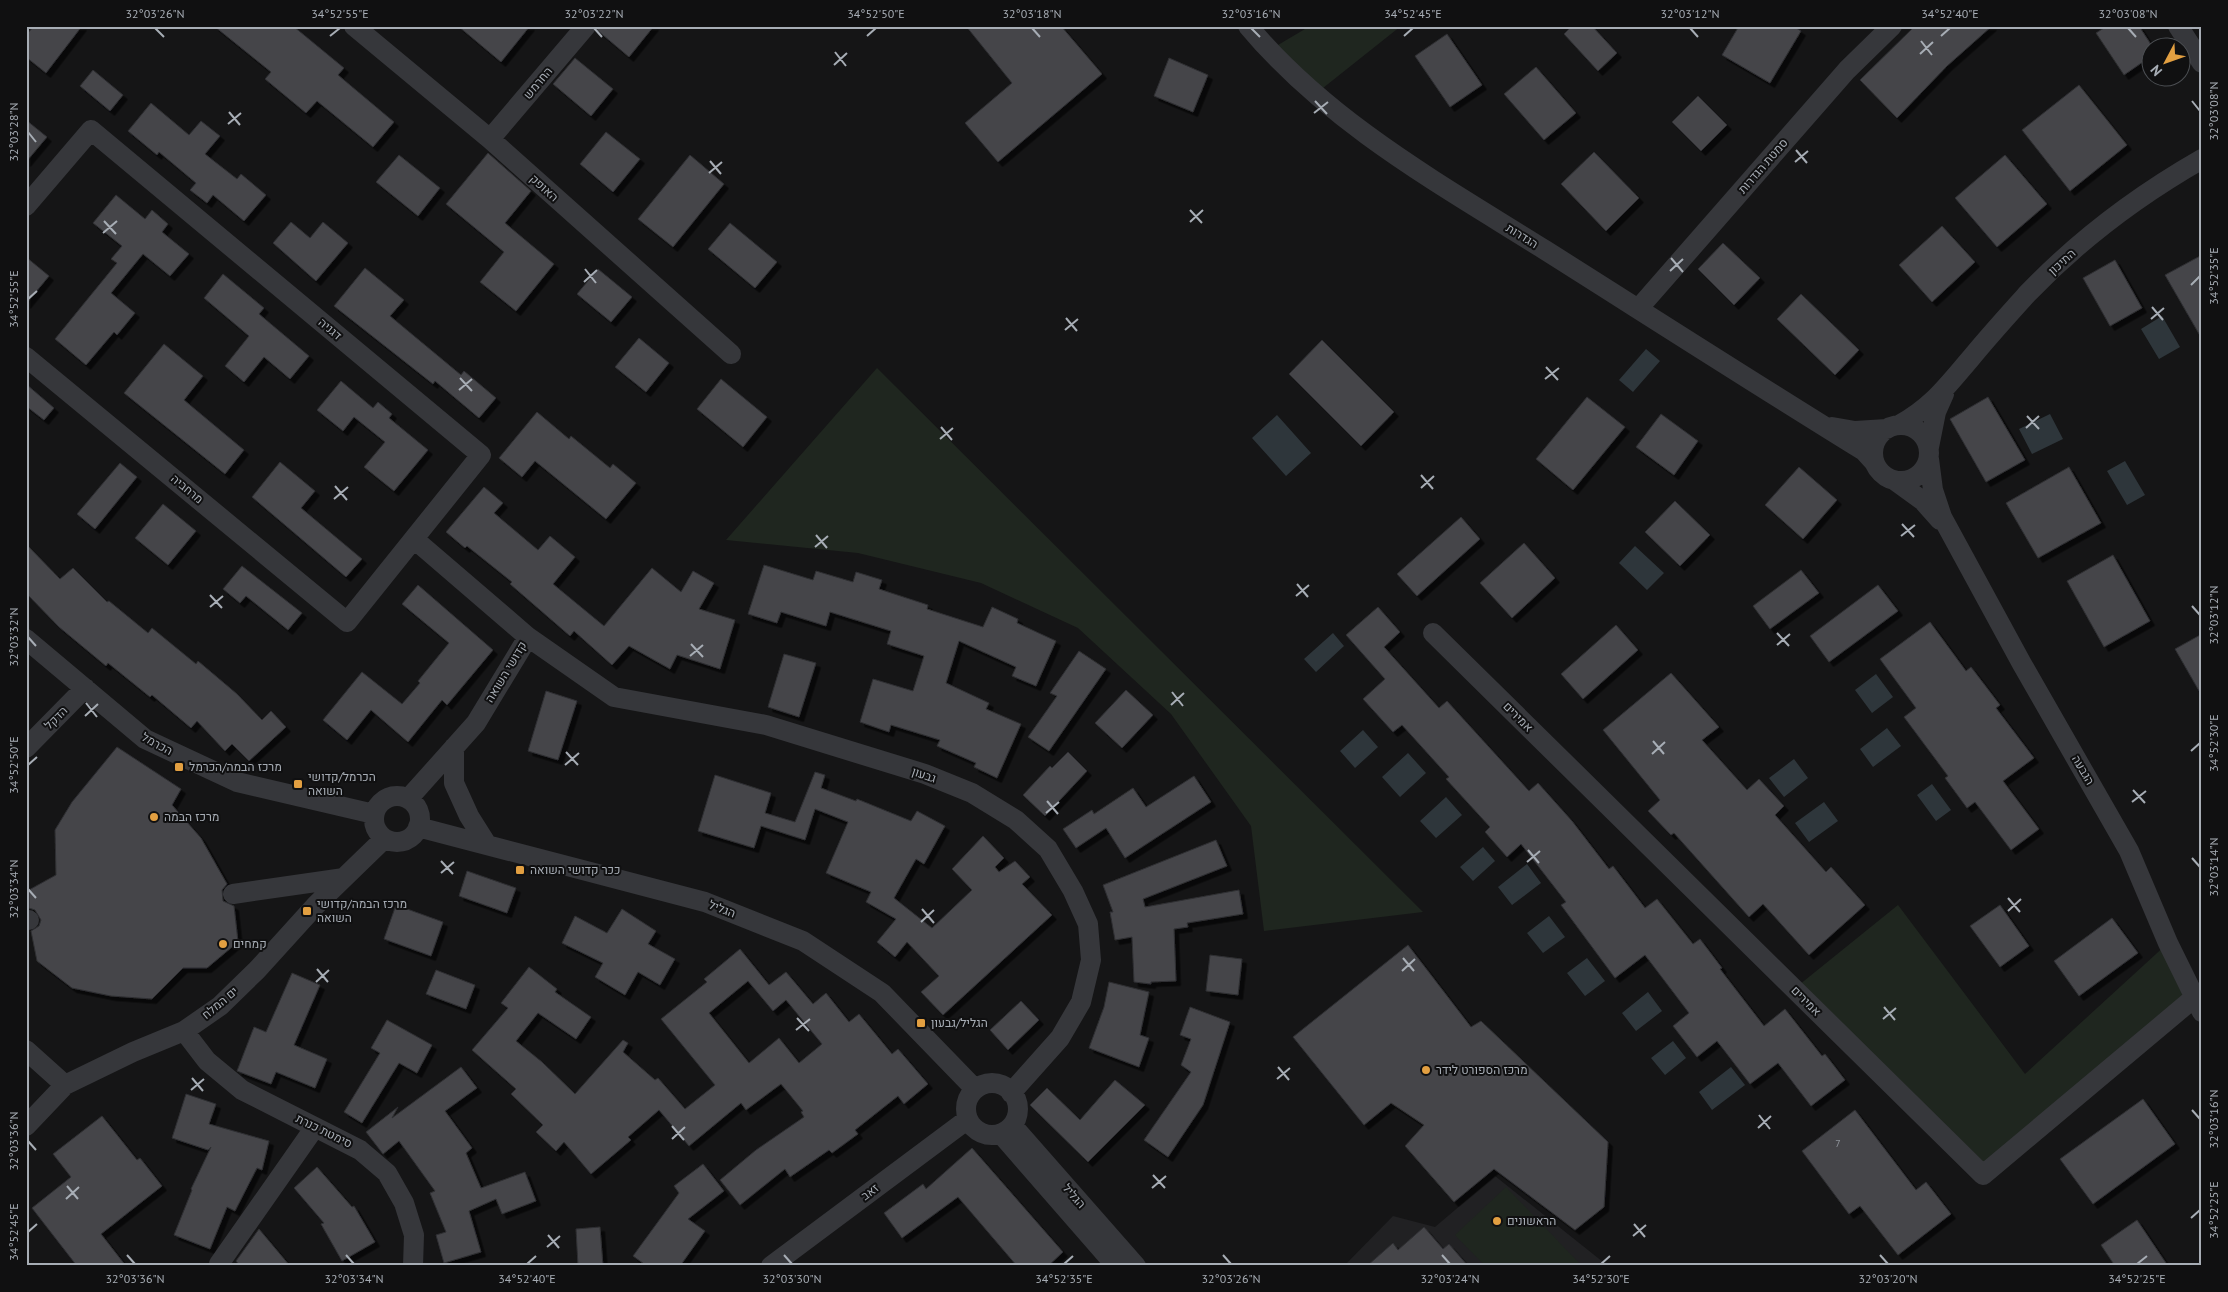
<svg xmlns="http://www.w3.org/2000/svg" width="2228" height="1292" font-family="'PT Sans',Heebo,sans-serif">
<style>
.built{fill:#212123}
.green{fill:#1f261f}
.water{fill:#2e363b}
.building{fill:#444549;stroke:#2f2f32;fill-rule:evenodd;filter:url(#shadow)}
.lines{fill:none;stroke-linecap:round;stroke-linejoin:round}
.minor{stroke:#36373b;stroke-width:20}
.ticks{fill:none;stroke:#a7adb5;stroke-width:2}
.poi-dot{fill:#e29f41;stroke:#101011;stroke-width:2}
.labels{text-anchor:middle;stroke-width:4;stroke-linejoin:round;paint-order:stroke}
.number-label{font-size:10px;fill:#8e939a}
.street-label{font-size:12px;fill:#a7adb5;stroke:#101011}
.poi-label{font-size:12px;fill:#a7adb5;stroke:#101011;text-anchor:start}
.neatline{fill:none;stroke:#a7adb5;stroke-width:2}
.ticks-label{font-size:12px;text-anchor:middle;fill:#a7adb5}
</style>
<defs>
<filter id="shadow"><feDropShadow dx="4.5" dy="4.5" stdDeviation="0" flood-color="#0009"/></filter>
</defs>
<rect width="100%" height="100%" fill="#151516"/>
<path class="built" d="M1495 1176 1603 1262 1604 1266H1344L1393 1216 1435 1227Z"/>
<path class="green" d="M1310 26H1401L1318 92 1268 51Z
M877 368 1423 912 1264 931 1251 826 1171 714 1078 628 981 583 858 553 726 540Z
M1898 905 2025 1074 2168 943 2194 998 1983 1175 1794 989Z
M1506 1187 1582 1266H1485L1455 1235Z"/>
<path class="water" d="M2162 316 2180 347 2159 359 2141 329Z
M1646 349 1660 361 1633 392 1619 380Z
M2050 414 2063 439 2032 454 2019 429Z
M1277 415 1311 453 1286 476 1252 438Z
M2125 461 2145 495 2127 505 2107 471Z
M1635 546 1664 573 1647 590 1619 563Z
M1333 633 1344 646 1316 672 1304 659Z
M1876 674 1893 697 1872 713 1855 690Z
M1887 728 1901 746 1873 767 1860 749Z
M1363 730 1378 747 1355 768 1340 751Z
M1408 753 1426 773 1400 797 1382 777Z
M1794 759 1808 778 1784 797 1769 778Z
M1932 784 1951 810 1936 821 1917 795Z
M1446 797 1462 815 1436 838 1420 821Z
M1824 802 1838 821 1809 842 1795 823Z
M1483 847 1495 861 1473 881 1460 867Z
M1527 864 1541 883 1512 905 1498 887Z
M1549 916 1565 937 1543 953 1527 933Z
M1587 958 1605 981 1585 996 1567 973Z
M1648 992 1662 1011 1636 1031 1622 1013Z
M1673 1041 1686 1058 1665 1075 1651 1058Z
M1731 1067 1745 1085 1712 1110 1699 1092Z"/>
<path class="building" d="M34 26H82L46 73 26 57V35Z
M214 26H293L344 68 338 75 394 122 373 147 317 101 306 113 265 79 271 72Z
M458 26H530L501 62Z
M598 26H654L629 57 597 30Z
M966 26H1061L1102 74 998 162 965 123 1012 83Z
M1572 26H1592L1617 53 1598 71 1564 34Z
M1739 26H1793L1801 31 1770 83 1722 55Z
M1915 26H1992L1947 66 1897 118 1860 80Z
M2107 26H2139L2150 43V57L2124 75 2096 33Z
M1447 34 1482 85 1450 107 1415 56Z
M575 58 613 89 591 116 553 84Z
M1169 58 1208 75 1193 112 1154 96Z
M1536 67 1576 113 1544 140 1504 94Z
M93 70 123 95 110 111 80 86Z
M2079 85 2127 145 2070 191 2022 130Z
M1698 96 1727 125 1701 151 1672 122Z
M151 103 189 135 201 121 220 136 205 154 237 179 241 174 266 195 244 221 213 195 207 203 190 190 196 183 159 152 157 155 128 131Z
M26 120 47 137 26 162Z
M606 132 640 159 613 192 580 164Z
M1594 152 1639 198 1606 231 1561 184Z
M488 153 531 191 505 223 554 264 516 311 480 282 504 252 446 204Z
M399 155 440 188 418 216 376 182Z
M690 155 724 184 673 247 638 219Z
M2005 155 2047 204 1997 247 1955 198Z
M116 195 145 219 152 210 168 224 162 232 189 254 170 276 143 254 111 293 135 313 117 335 114 332 86 365 55 339 117 263 111 259 122 246 93 223Z
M291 222 310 238 323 222 348 243 316 281 273 243Z
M730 223 777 262 755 288 708 249Z
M1942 226 1975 262 1932 302 1899 265Z
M1723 243 1760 278 1734 305 1698 269Z
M2202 255V339L2165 275Z
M26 257 49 276 26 304Z
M2115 260 2142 308 2110 326 2083 278Z
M365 268 404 300 390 316 461 375 464 371 496 398 479 418 435 381 433 384 334 306Z
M598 269 632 297 611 322 577 294Z
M223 274 264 308 259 314 309 356 290 379 264 357 244 382 225 366 249 336 204 298Z
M1801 294 1859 350 1835 375 1777 319Z
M639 338 669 363 646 392 615 367Z
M1322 340 1394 412 1361 446 1289 374Z
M164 344 203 376 184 400 244 450 225 474 124 393Z
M721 379 767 417 743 447 697 409Z
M341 381 373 408 378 402 392 414 389 418 428 450 394 491 364 467 385 442 354 417 343 431 317 410Z
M26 384 54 408 44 420 26 406Z
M1587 397 1625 427 1573 490 1536 459Z
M1988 397 2025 460 1986 482 1950 419Z
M537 412 569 439 571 436 610 468 613 464 636 483 606 519 535 461 522 477 499 458Z
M1661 414 1698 441 1674 475 1636 447Z
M280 462 315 491 301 508 362 559 346 577 252 497Z
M120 463 137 477 95 529 77 514Z
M1799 467 1837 500 1803 539 1765 505Z
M2069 467 2101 523 2038 558 2006 503Z
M484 487 503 503 494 513 538 550 550 536 575 557 553 584 604 626 652 568 681 592 693 571 714 583 699 609 735 620 720 669 677 655 670 669 629 646 612 665 574 631 570 636 510 584 512 582 467 546 465 548 446 532Z
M1675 501 1710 535 1680 566 1645 532Z
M163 504 196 531 168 565 135 538Z
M1461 517 1480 539 1417 596 1397 574Z
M1524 543 1555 578 1512 618 1480 583Z
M26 544 60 579 73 568 107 602 109 601 148 633 152 628 196 664 198 661 237 694 262 720 271 711 286 727 249 761 232 744 225 751 197 721 191 728 152 695 150 697 108 663 106 666 59 627 26 593Z
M2113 555 2150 621 2104 647 2067 581Z
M764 565 813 580 816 571 853 582 856 572 882 580 879 589 928 605 927 609 983 627 992 607 1018 619 1017 623 1056 641 1036 686 1012 676 1016 667 959 641 946 683 989 703 986 709 1021 724 997 778 974 767 976 763 937 746 940 740 891 725 889 732 860 722 873 679 913 691 924 656 887 644 891 631 830 612 826 626 781 612 777 623 748 614Z
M242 566 302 613 288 630 246 596 240 603 223 589Z
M1801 570 1819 593 1770 629 1753 606Z
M418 585 493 650 447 705 442 700 408 742 371 710 347 740 323 720 362 672 402 704 420 683 418 681 449 643 402 604Z
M1878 585 1898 611 1829 662 1810 636Z
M1378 607 1400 632 1384 647 1439 708 1447 701 1529 791 1538 783 1572 821 1609 869 1613 866 1645 908 1657 899 1693 944 1700 939 1722 968 1720 969 1764 1026 1785 1009 1822 1056 1825 1054 1845 1080 1811 1106 1778 1063 1750 1084 1717 1041 1697 1057 1673 1026 1689 1013 1645 955 1615 978 1561 905 1566 902 1521 844 1507 857 1485 832 1490 827 1446 779 1449 777 1402 725 1393 732 1363 699 1385 679 1346 635Z
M1930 622 1966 671 1971 667 2000 705 1996 708 2034 758 2003 781 2039 829 2011 850 1975 802 1967 808 1945 778 1948 776 1904 717 1916 708 1880 659Z
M1616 625 1638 650 1583 699 1561 674Z
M2202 634V696L2175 649Z
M1079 651 1106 669 1049 751 1028 737 1057 696 1050 693Z
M784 654 816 663 799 717 768 707Z
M1671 673 1719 727 1702 740 1747 790 1759 779 1784 806 1775 815 1826 872 1831 867 1865 905 1809 955 1763 904 1749 917 1674 833 1671 835 1648 811 1660 800 1603 730Z
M1126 690 1153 715 1122 748 1095 723Z
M546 691 577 701 558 760 528 751Z
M117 747 181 789 172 805 201 838 227 884 222 890 223 901 234 906 238 942 207 968H183L152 999 111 996 72 988 37 961 31 931 39 926 41 920 35 910 29 908V890L56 875 55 830 72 802Z
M1068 752 1087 771 1045 816 1023 795 1050 766 1052 768Z
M815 772 825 775 821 788 856 801 857 799 911 821 917 811 945 826 924 864 916 859 894 898 932 928 972 890 952 869 983 836 1004 858 995 867 999 872 1015 861 1030 877 1022 884 1052 915 943 1015 921 992 939 976 907 942 895 957 877 942 896 919 866 902 871 892 826 873 848 822 815 809 805 840 761 826 754 848 698 831 715 775 771 793 765 813 795 822Z
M1194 776 1211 802 1125 858 1106 828 1076 848 1063 829 1092 810 1094 814 1133 788 1146 807Z
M1216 840 1227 866 1143 899 1145 907 1239 890 1243 914 1187 923 1188 927 1174 929 1176 981 1151 982V984L1134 982 1132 937 1115 940 1110 912H1113L1103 885Z
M467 871 516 888 507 913 459 896Z
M396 905 443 922 431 956 384 939Z
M2000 905 2029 946 2000 967 1970 926Z
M622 909 656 931 648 944 675 959 660 985 638 972 625 995 595 977 603 963 562 943 575 916 607 933Z
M2112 918 2138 953 2079 996 2054 961Z
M1408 945 1471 1027 1481 1021 1608 1142 1604 1207 1575 1230 1494 1169 1454 1202 1405 1146 1424 1125 1391 1103 1364 1125 1293 1037Z
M740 949 769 985 786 972 813 1004 826 993 849 1022 859 1014 892 1054 898 1049 928 1084 904 1104 898 1096 855 1130 858 1134 832 1153 829 1150 790 1177 785 1169 740 1205 720 1180 756 1150 804 1117 801 1112 803 1111 781 1084 746 1110 741 1103 689 1146 659 1110 628 1137 631 1140 591 1174 564 1142 556 1151 536 1132 543 1125 511 1094 516 1089 472 1050 508 1008 501 1003 529 967 557 989 555 992 591 1017 576 1039 538 1013 516 1041 542 1062 575 1094 623 1040 628 1043 623 1052 655 1080 658 1078 685 1109 715 1085 661 1019 707 982 704 979ZM748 981 773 1011 786 1000 822 1044 799 1063 779 1038 749 1063 709 1013Z
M1210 955 1242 959 1238 995 1206 991Z
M436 970 475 985 466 1009 426 994Z
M292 973 320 985 294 1045 327 1059 315 1088 276 1072 271 1084 237 1071 254 1027 266 1032Z
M1109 982 1149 992 1140 1035 1149 1038 1139 1067 1089 1048 1104 1007Z
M1021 1001 1039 1020 1008 1050 990 1030Z
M1190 1007 1230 1022 1203 1105 1168 1157 1144 1140 1191 1072 1181 1065 1191 1039 1180 1035Z
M387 1020 432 1045 417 1073 399 1063 362 1123 344 1112 380 1053 371 1048Z
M461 1067 477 1088 445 1111 472 1148 466 1153 481 1188 525 1172 536 1201 502 1214 496 1199 469 1211 481 1252 444 1263 436 1235 446 1232 430 1193 435 1191 399 1141 383 1154 366 1132 398 1107 392 1118Z
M1115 1080 1145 1105 1088 1162 1030 1105 1047 1088 1080 1120Z
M186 1094 216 1104 209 1124 269 1141 262 1170 257 1168 235 1211 227 1207 210 1249 174 1235 192 1190 191 1189 211 1147 208 1150 172 1138Z
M2143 1099 2175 1144 2093 1204 2060 1159Z
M1855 1110 1916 1190 1926 1182 1951 1214 1898 1255 1860 1206 1849 1214 1802 1151Z
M102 1116 137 1160 140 1158 162 1186 101 1234 126 1266H77L32 1208 71 1177 53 1154Z
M972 1148 1063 1252 1048 1266H1017L958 1197 902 1238 884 1213 923 1184 926 1189Z
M703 1164 724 1191 688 1219 705 1231 680 1266H647L633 1256 679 1193 674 1186Z
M317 1167 352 1207 354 1206 375 1242 342 1261 321 1224 324 1223 294 1188Z
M2137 1220 2168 1266H2115L2101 1245Z
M600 1227 603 1266H578L576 1229Z
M1424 1227 1443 1249 1449 1244 1468 1266H1367L1393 1243 1398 1250Z
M259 1229 290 1266H240L236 1261Z"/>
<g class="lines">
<path class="minor" d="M354 26 490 139 731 354
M1248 26C1329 123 1440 184 1545 250 1651 317 1757 385 1864 451L1874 462
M2178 26 2202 63
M490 139 586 26
M26 206 91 130 481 455 347 622 26 357
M1638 309 1847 70 1892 26
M1873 453a28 28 0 1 1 56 0a28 28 0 1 1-56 0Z
M1899 425C1932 407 1947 386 1971 358 1989 336 2009 314 2028 293 2078 241 2139 195 2202 159
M1832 427 1855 431 1887 429
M1929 447 1936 412 1944 394
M1929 459 1933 490 1942 517 2022 664 2129 851 2168 943 2202 1012
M1894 480 1923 501 1940 520
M1433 633 1983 1175 2194 998
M528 637 614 697 766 725 925 774 972 793 1016 820 1048 849 1073 891 1088 924 1091 960 1081 1002 1060 1038 1011 1093
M26 639 145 739 237 782 374 814
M454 747V783L469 816 486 843
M26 748 85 688
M374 819a23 23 0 1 1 46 0a23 23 0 1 1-46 0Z
M408 799 476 723 528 637 414 539
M418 827 705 902 803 941 882 993 975 1089
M233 894 344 878
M26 920H29
M184 1031 207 1061 242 1090 360 1150 387 1173 404 1203 414 1235 413 1266
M26 1050 65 1085
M966 1109a26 26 0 1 1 52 0a26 26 0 1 1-52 0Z
M26 1126 65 1085 133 1052 184 1031 220 1006 257 970 316 905 384 839
M1013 1126 1136 1266
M1001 1134 1116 1266
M219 1264 315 1127
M771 1266 968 1119"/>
</g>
<path class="ticks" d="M155 28 164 37M594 28 602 37M1032 28 1040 37M1251 28 1260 37M1690 28 1698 37M2128 28 2136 37M330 36 340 28M867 36 876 28M1404 36 1413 28M1941 36 1950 28M1921 41 1932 55M835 52 846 66M1920 54 1933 42M834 65 847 53M1315 101 1327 114M2192 101 2200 111M229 112 240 125M1314 113 1328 102M228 124 241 113M28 132 36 142M1796 150 1807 163M710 161 721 174M1795 162 1808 151M709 173 722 162M1190 210 1202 223M104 221 116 234M1190 222 1203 210M103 233 117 221M1671 258 1683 272M585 269 596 283M1670 271 1683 259M584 282 597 270M2191 285 2200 276M28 299 37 291M2152 307 2163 320M1066 318 1077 331M2151 319 2164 308M1065 330 1078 319M1546 367 1558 380M460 378 472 391M1545 379 1559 368M459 390 472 379M2027 416 2039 429M941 427 952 440M2026 428 2039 416M940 439 953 428M1421 475 1433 489M335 486 347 500M1421 488 1434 476M334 499 348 487M1902 524 1914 537M816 535 827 548M1901 536 1915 525M815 547 828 536M1297 584 1308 597M210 595 222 608M1296 596 1309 585M2192 606 2200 615M210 607 223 596M1777 633 1789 646M28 637 36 646M691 644 703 657M1777 645 1790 634M690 656 703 645M1172 692 1183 706M86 703 97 717M1171 705 1184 693M85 716 98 704M1653 741 1664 754M2191 751 2200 743M566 752 578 765M1652 754 1665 742M28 765 37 757M565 765 579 753M2133 790 2145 803M1047 801 1058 814M2132 802 2146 791M1046 813 1059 802M1528 850 1539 863M2192 858 2200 867M441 861 453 874M1527 862 1540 851M441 873 454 862M28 889 36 898M2008 898 2020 912M922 909 934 923M2008 911 2021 899M921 922 934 910M1403 958 1414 971M317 969 328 982M1402 971 1415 959M316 982 329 970M1884 1007 1895 1020M797 1018 809 1031M1883 1019 1896 1008M796 1030 810 1019M1278 1067 1289 1080M192 1078 203 1091M1277 1079 1290 1068M191 1090 204 1079M2192 1110 2200 1119M1759 1115 1770 1129M672 1126 684 1140M1758 1128 1771 1116M672 1139 685 1127M28 1141 36 1150M1153 1175 1165 1188M67 1186 78 1199M1152 1188 1166 1176M66 1199 79 1187M2191 1218 2200 1210M1634 1224 1645 1237M28 1232 37 1224M548 1235 559 1248M1633 1236 1646 1225M547 1247 560 1236M127 1255 135 1264M346 1255 354 1264M784 1255 792 1264M1223 1255 1231 1264M1442 1255 1450 1264M1880 1255 1888 1264M527 1264 536 1256M1064 1264 1073 1256M1601 1264 1610 1256M2137 1264 2147 1256"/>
<g class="poi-dot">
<rect x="174" y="762" width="10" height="10" rx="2.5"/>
<rect x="293" y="779" width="10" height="10" rx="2.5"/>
<circle cx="154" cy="817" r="5"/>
<rect x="515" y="865" width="10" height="10" rx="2.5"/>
<rect x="302" y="906" width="10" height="10" rx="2.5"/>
<circle cx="223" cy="944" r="5"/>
<rect x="916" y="1018" width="10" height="10" rx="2.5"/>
<circle cx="1426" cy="1070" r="5"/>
<circle cx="1497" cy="1221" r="5"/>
</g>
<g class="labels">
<g class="number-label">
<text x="1838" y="1147">7</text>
</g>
<g class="street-label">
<text transform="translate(538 83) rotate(-50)" y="4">החרמש</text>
<text transform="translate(1763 166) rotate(-49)" y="4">סמטת הגדרות</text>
<text transform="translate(544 188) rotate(42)" y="4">האופק</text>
<text transform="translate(1522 236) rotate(32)" y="4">הגדרות</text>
<text transform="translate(2062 262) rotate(-42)" y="4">התיכון</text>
<text transform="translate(330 329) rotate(40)" y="4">דגניה</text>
<text transform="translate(187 489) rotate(40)" y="4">מרחביה</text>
<text transform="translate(506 672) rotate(-59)" y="4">קדושי השואה</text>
<text transform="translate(1518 717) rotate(45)" y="4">אמירים</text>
<text transform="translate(56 718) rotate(-45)" y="4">הדקל</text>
<text transform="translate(157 744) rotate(29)" y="4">הכרמל</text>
<text transform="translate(2083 770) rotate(60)" y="4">הגבעה</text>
<text transform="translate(924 775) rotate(19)" y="4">גבעון</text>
<text transform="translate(722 909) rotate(21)" y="4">הגליל</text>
<text transform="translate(1806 1001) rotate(45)" y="4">אמירים</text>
<text transform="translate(220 1003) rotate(-40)" y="4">ים המלח</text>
<text transform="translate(324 1131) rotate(26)" y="4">סימטת כנרת</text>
<text transform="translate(870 1192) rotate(-37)" y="4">זאב</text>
<text transform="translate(1074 1196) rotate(49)" y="4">הגליל</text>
</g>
<g class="poi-label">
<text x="189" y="771">מרכז הבמה/הכרמל</text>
<text x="308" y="781">הכרמל/קדושי<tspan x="308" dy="14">השואה</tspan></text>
<text x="164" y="821">מרכז הבמה</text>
<text x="530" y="874">ככר קדושי השואה</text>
<text x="317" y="908">מרכז הבמה/קדושי<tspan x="317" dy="14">השואה</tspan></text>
<text x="233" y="948">קמחים</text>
<text x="931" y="1027">הגליל/גבעון</text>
<text x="1436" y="1074">מרכז הספורט לידר</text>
<text x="1507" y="1225">הראשונים</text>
</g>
</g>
<rect width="2228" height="1292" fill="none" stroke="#101011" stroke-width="55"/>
<g transform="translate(2166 62) rotate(229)"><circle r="24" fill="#101011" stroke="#4c4f53"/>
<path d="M0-4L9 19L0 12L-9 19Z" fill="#e29f41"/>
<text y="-8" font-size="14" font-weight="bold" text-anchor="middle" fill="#a7adb5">N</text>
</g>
<rect x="28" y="28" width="2172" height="1236" class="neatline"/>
<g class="ticks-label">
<text x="155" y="18">32°03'26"N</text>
<text x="340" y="18">34°52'55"E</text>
<text x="594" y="18">32°03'22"N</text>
<text x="876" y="18">34°52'50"E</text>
<text x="1032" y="18">32°03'18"N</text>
<text x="1251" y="18">32°03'16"N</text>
<text x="1413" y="18">34°52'45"E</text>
<text x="1690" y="18">32°03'12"N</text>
<text x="1950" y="18">34°52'40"E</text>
<text x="2128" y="18">32°03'08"N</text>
<text transform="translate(2214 111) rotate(-90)" y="4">32°03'08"N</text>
<text transform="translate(14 132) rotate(-90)" y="4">32°03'28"N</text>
<text transform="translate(2214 276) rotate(-90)" y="4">34°52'35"E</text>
<text transform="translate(14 299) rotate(-90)" y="4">34°52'55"E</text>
<text transform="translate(2214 615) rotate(-90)" y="4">32°03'12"N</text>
<text transform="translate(14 637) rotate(-90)" y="4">32°03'32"N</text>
<text transform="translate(2214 743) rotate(-90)" y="4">34°52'30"E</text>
<text transform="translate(14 765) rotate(-90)" y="4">34°52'50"E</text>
<text transform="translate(2214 867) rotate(-90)" y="4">32°03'14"N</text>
<text transform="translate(14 889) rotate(-90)" y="4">32°03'34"N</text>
<text transform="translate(2214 1119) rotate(-90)" y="4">32°03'16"N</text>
<text transform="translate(14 1141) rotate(-90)" y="4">32°03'36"N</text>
<text transform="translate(2214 1210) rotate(-90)" y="4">34°52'25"E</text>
<text transform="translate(14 1232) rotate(-90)" y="4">34°52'45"E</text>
<text x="135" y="1283">32°03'36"N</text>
<text x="354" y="1283">32°03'34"N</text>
<text x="527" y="1283">34°52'40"E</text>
<text x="792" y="1283">32°03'30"N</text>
<text x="1064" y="1283">34°52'35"E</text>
<text x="1231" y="1283">32°03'26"N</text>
<text x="1450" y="1283">32°03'24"N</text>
<text x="1601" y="1283">34°52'30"E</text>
<text x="1888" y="1283">32°03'20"N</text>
<text x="2137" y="1283">34°52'25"E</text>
</g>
</svg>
